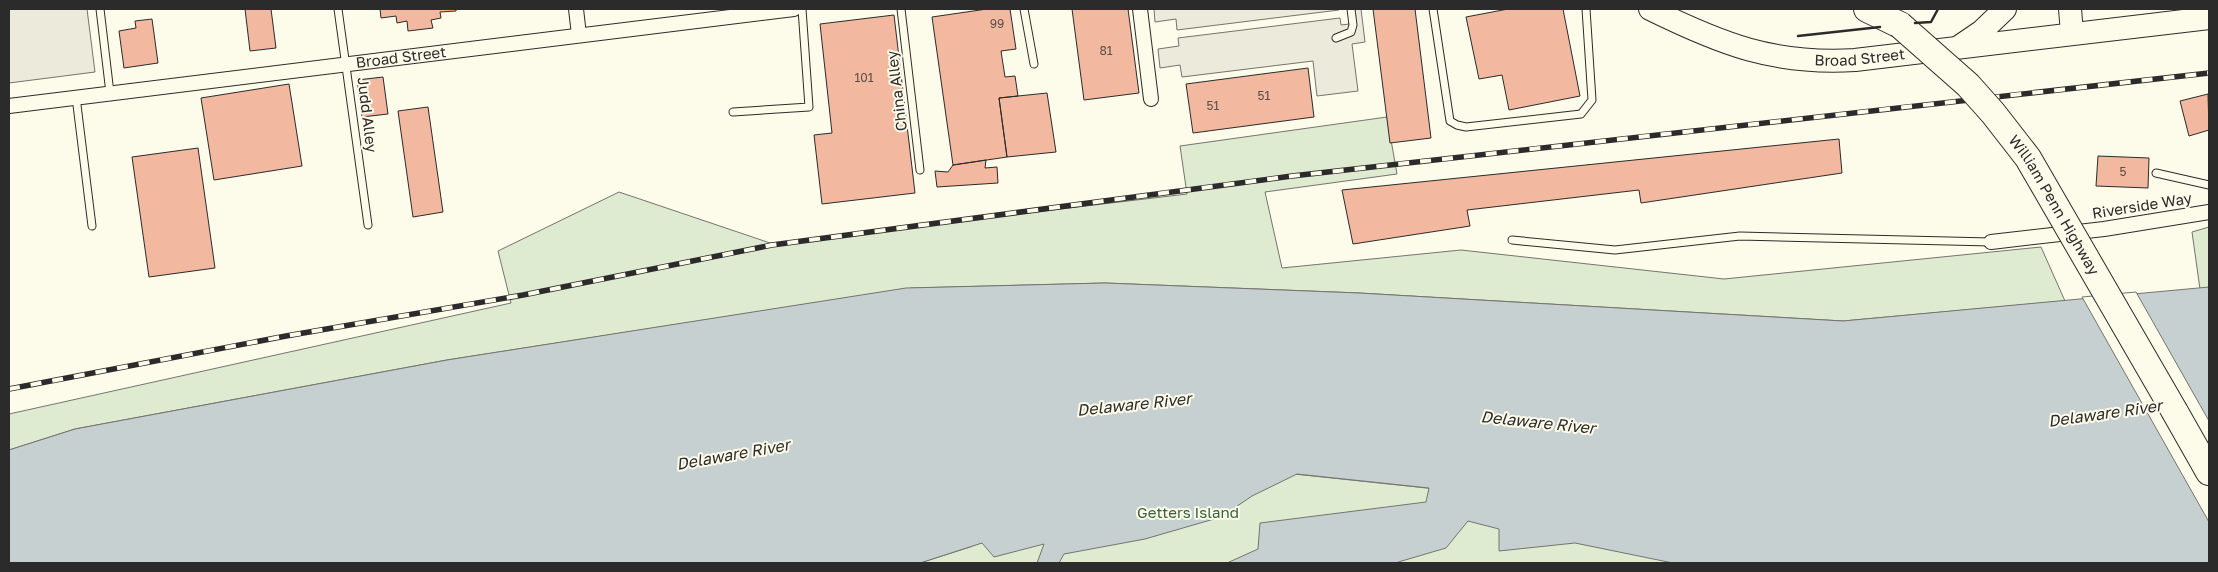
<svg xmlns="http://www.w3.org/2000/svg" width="2218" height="572" font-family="'Golos Text',sans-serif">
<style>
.green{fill:#deebd1;stroke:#74746e}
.parking{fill:#eceadb;stroke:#74746e}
.water{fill:#c7d0d0;stroke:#74746e}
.pier{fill:#fdfbea;stroke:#74746e}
.building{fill:#f2b8a0;stroke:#2b2b2b}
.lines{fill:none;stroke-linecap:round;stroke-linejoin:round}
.lane-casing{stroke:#2b2b2b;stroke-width:9}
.street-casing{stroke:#2b2b2b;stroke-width:16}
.primary-casing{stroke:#2b2b2b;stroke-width:24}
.highway-casing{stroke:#2b2b2b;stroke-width:28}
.lane{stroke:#fdfbea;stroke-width:7}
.street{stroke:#fdfbea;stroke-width:14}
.primary{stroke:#fdfbea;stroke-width:22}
.highway{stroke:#fdfbea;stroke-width:26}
.rail-casing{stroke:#2b2b2b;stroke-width:5.5}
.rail{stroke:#fdfbea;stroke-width:4;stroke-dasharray:11;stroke-linecap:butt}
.highway-bridge-casing{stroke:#2b2b2b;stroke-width:28;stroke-linecap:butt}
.highway-bridge{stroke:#fdfbea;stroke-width:26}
.wall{stroke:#2b2b2b;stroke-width:2.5}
.labels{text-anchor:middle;stroke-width:4;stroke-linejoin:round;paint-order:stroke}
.number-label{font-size:12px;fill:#5d4e48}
.street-label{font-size:15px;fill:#2b2b2b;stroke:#fdfbea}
.park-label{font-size:15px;fill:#34623c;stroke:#fdfbea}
.water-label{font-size:16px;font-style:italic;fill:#2b2b2b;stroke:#fdfbea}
</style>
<rect width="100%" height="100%" fill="#fdfbea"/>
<path class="green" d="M1387 117 1397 174 1265 192 1282 268 1461 250 1724 279 2041 247 2065 301 1843 321 1359 293 1105 283 912 288 447 360 75 429 9 450V414L511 303 498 251 619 192 779 246 824 237 1187 194 1180 146Z
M2209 227V287L2200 289 2192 232Z
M1180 462 1512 497 1789 563H920L970 547Z"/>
<path class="parking" d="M9 9H87L95 72 9 83Z
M1154 9H1339V10L1177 30 1176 19 1155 22Z
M1348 9H1361L1365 42 1352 44 1358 91 1317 96 1313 61 1182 77 1180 65 1160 68 1158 49 1179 46 1178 38 1340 18 1341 25 1349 24Z"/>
<path class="water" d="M1105 283 1359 293 1843 321 2209 287V563H1673L1575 543 1499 551V529L1468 521 1446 548 1395 563H1227L1258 549 1260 523 1426 502 1429 488 1297 474 1252 496 1221 517 1145 539 1064 554 1059 563H1037L1044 544 994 557 982 543 920 563H9V450L75 429 447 360 906 288Z"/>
<path class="pier" d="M2136 292 2209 421V522L2082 297Z"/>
<path class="building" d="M245 9H271L276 48 250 51Z
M380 9H456V11L440 12 441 18 431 20 433 28 408 31 407 21 397 23 396 16 381 18Z
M987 9H1010L1016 49 1001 51 1005 77 1015 76 1018 96 999 98 1007 157 953 165 932 17Z
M1072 9H1128L1139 93 1084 100Z
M1373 9H1415L1431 138 1390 143Z
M1508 9H1563L1580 96 1509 110 1502 75 1479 79 1466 17Z
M894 15 915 193 822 204 814 135 832 133 820 24Z
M152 19 158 63 124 68 119 31 136 28 135 21Z
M1308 68 1314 117 1193 133 1186 84Z
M383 77 388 114 362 117 357 80Z
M289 84 302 166 214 180 201 98Z
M1047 93 1056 152 1007 157 999 98Z
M2208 94 2209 130 2189 136 2180 101Z
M428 107 443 212 413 217 398 111Z
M1839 139 1842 173 1641 203 1639 190 1467 210 1470 226 1353 244 1342 190Z
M198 148 215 268 149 277 132 157Z
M2098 156 2149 158 2148 188 2096 186Z
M986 160 985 168 997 167 998 183 937 187 935 171 948 172 953 165Z"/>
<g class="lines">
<defs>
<path id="lane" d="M100 9 110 93
M338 9 368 225
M901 9 920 170
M1024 9 1034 64
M1433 9 1450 121 1457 125 1466 127 1581 114 1592 100 1586 9
M1336 38 1351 32 1353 25 1351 9
M76 97 92 226
M733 112 809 107 802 9
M2156 173 2209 185
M1512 240 1615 250 1740 236 1991 242"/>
<g id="street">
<path d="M576 9 579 35"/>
<path d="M1140 9 1151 99"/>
<path id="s1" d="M9 106 794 9"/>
<path d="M1991 242 2104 229 2209 212"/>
</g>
<g id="primary">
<path id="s2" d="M1650 9C1721 44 1774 65 1855 60L2209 18"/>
<path d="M2070 9 2072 33"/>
<path d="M1960 46 1982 31 2005 9"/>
</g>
<path id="highway" d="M1867 9 1900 25
M2175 412 2209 472"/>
</defs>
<use href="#lane" class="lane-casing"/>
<use href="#street" class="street-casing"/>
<use href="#primary" class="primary-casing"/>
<use href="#highway" class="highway-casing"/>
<use href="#lane" class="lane"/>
<use href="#street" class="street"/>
<use href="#primary" class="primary"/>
<use href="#highway" class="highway"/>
<defs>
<path id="rail" d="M9 389 286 336 523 295 772 245 1292 176 2209 73"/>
</defs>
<use href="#rail" class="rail-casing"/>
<use href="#rail" class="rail"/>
<defs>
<g id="highway-bridge">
<path id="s3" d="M1900 25 1968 85 1993 113 2028 158 2175 412"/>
</g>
</defs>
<use href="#highway-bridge" class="highway-bridge-casing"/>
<use href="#highway-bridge" class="highway-bridge"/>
<path class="wall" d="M1915 23 1931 22 1938 9
M1798 36 1880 27"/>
</g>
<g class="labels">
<g class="number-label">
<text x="997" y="28">99</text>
<text x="1106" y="55">81</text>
<text x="864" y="82">101</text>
<text x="1264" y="100">51</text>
<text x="1213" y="110">51</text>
<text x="2123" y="176">5</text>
</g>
<g class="street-label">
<text dy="5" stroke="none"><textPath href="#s1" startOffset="395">Broad Street</textPath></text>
<text dy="5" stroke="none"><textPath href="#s2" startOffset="219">Broad Street</textPath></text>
<text transform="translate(897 91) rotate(-97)" y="5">China Alley</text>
<text transform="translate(367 115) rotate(83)" y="5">Judd Alley</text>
<text dy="5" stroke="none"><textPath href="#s3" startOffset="239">William Penn Highway</textPath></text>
<text transform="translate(2142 206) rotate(-9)" y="5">Riverside Way</text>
</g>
<g class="park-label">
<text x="1188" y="518">Getters Island</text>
</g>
<g class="water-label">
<text transform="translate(1134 404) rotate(-6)" y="6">Delaware River</text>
<text transform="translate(2105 413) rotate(-8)" y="6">Delaware River</text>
<text transform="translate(1538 422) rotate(6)" y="6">Delaware River</text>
<text transform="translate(733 454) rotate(-10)" y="6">Delaware River</text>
</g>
</g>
<rect width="2218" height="572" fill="none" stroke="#2b2b2b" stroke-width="20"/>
</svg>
